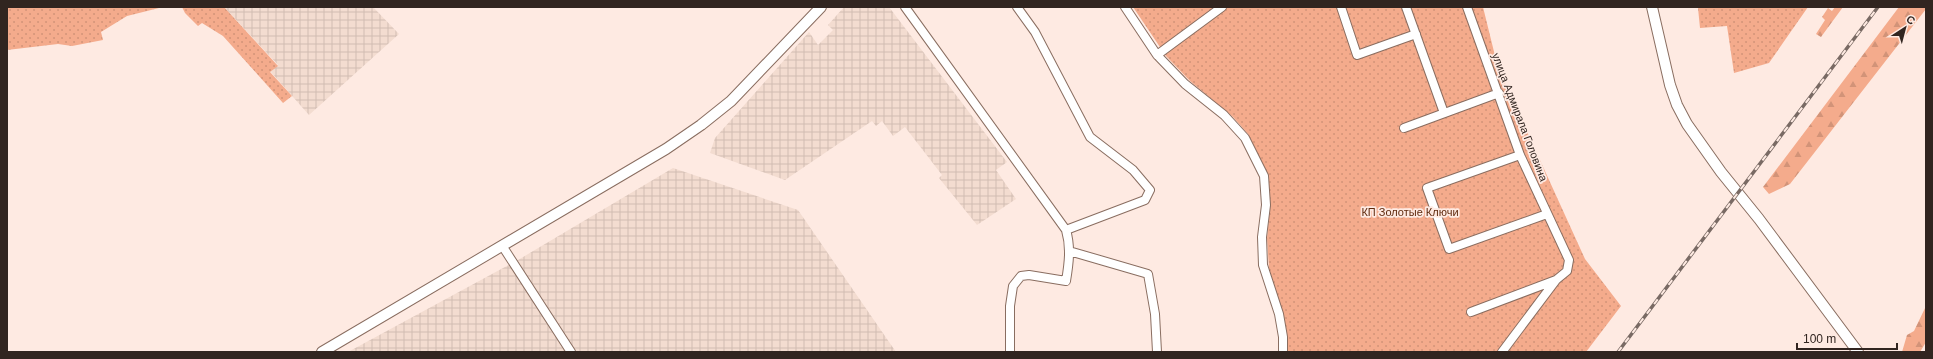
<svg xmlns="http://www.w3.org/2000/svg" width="1933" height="359" font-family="Helvetica,sans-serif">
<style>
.industrial{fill:url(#industrial-grid)}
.forest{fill:url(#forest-firs)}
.park{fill:url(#park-dots)}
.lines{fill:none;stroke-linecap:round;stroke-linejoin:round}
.minor-casing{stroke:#896d60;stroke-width:10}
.tertiary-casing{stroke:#896d60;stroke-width:12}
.minor{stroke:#fff;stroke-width:8}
.tertiary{stroke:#fff;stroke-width:10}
.rail-casing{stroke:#796a64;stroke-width:3.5}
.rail{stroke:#feeae2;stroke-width:2;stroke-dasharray:6;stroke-linecap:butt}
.labels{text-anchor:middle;stroke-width:3.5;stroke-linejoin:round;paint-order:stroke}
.street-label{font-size:11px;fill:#312520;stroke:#feeae2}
.park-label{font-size:11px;fill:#5f290d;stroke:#feeae2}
</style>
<defs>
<pattern id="industrial-grid" width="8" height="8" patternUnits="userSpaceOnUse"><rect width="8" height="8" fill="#f3dcd0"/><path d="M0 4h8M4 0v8" fill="none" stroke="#d1bdb2"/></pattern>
<pattern id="forest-firs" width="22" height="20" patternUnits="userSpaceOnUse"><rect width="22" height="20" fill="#f4ab8c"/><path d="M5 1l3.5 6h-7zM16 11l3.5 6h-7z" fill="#d29378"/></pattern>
<pattern id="park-dots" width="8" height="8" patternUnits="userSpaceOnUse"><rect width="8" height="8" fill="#f4ab8c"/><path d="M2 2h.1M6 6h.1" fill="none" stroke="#d29378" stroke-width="1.8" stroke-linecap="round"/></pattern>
</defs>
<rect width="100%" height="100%" fill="#feeae2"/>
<path class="industrial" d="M224 7H373L399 34 309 115 270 71 278 65Z
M844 7H889L1007 162 996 170 1016 199 977 225 939 178 942 175 905 127 893 136 882 121 876 126 872 121 785 180 710 153 715 138 809 32 818 45 833 30 828 25Z
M673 168 798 210 896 352H348L518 260Z"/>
<path class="forest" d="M1835 7H1843L1821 37 1816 34 1825 20 1822 17 1828 8 1832 11Z
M1899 7H1926V9L1790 184 1769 194 1763 187Z
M1926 306V342L1920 352H1902L1907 335 1914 331Z"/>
<path class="park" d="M7 7H163L127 16 101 32 103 40 72 46 58 44 7 50Z
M182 7H224L278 66 270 72 292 96 283 103 223 36 202 23 198 26 185 13Z
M1133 7H1483L1498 68 1585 259 1621 306 1586 352H1287V337L1269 269 1267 238 1270 207 1266 171 1248 134 1233 117 1190 81 1166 56Z
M1706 7H1808L1769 63 1734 73 1727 26 1700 28 1698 8Z"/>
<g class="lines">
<defs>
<path id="minor" d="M905 7 1066 230C1071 247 1069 263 1066 281L1029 275 1021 276 1013 286 1010 306V352
M1017 7 1035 32 1090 137 1133 170 1150 190 1145 200 1066 230
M1125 7 1157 55 1185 84 1224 115 1245 138 1264 176 1266 205 1262 237 1263 265 1279 314 1283 337V352
M1341 7 1357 55 1416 34
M1406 7 1444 113
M1467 7 1520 155 1569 260 1567 271 1556 280 1502 352
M1157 55 1222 7
M1404 128 1499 93
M1520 155 1427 188 1449 249 1547 214
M503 247 571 352
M1069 251 1148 274 1155 314 1157 352
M1471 312 1556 280"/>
<path id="tertiary" d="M1652 7 1670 85 1677 105 1687 124 1721 172 1759 219 1858 352
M322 352 666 149 701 125 731 101 821 7"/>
</defs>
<use href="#minor" class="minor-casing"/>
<use href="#tertiary" class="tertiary-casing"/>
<use href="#minor" class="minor"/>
<use href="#tertiary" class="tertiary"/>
<defs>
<path id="rail" d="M1618 352 1878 7"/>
</defs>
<use href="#rail" class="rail-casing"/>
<use href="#rail" class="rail"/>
</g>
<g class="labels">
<g class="street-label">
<text transform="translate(1520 117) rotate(69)" y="4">улица Адмирала Головина</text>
</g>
<g class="park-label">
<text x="1410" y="216">КП Золотые Ключи</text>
</g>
</g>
<rect width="1933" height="359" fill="none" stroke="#312520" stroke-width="16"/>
<g transform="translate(1905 28) rotate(36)" stroke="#feeae2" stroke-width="3" paint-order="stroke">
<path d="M0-3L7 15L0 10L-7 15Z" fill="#312520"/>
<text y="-6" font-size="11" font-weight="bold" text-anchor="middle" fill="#312520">С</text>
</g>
<path d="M1797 343v6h100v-6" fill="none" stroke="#312520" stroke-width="2"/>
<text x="1803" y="343" font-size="12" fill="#312520" stroke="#feeae2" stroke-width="3" paint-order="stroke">100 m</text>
</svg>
